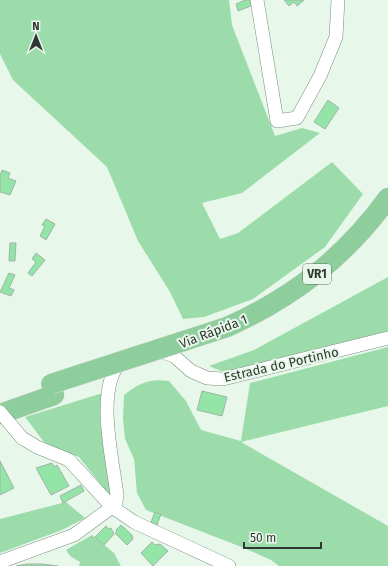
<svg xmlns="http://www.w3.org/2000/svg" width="388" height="566" font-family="'Fira Sans',sans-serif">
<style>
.green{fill:#9bdcaa}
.building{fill:#92e5a6;stroke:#a3b3a6}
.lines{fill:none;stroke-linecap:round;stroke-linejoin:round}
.minor-casing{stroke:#7c8c7f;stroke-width:14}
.highway-casing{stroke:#dadbda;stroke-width:21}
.minor{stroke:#fff;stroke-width:13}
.highway{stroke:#8ecd9c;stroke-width:20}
.minor-bridge-casing{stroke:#7c8c7f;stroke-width:14;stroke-linecap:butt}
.highway-bridge-casing{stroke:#dadbda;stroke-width:21;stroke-linecap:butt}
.minor-bridge{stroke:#fff;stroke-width:13}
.highway-bridge{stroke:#8ecd9c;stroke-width:20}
.labels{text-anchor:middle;stroke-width:4;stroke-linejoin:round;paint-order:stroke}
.shield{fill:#e7f8ea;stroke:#677169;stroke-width:1}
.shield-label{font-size:12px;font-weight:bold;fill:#303732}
.street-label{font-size:13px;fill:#303732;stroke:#e7f8ea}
</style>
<rect width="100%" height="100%" fill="#e7f8ea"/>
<path class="green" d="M0 0H229L232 25 275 136 302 128 320 133 242 193 202 203 220 239 238 233 332 162 363 194 325 247 253 299 204 317 183 319 170 292 138 241 107 167 13 80 0 54Z
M388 277V331L224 372 209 366 254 350Z
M388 347V406L241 442 388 526V566H279L271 560 244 548 146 510 137 493 134 459 125 439 123 419 124 395C138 383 151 378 169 381L186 401 201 430 241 441 250 383Z
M106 392 100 422 111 480 112 495H109L79 457 53 448 44 442 25 417Z
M66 502 85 518 62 530 0 553V519Z
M92 535 114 553 121 566H79L80 562 70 556 66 550Z"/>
<path class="building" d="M245 0H251L253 5 238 11 236 4Z
M284 0H304L297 6 294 2 289 6Z
M328 100 339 108 325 129 314 122Z
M2 170 10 173 8 178 16 181 10 195 0 192V176Z
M46 219 55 224 46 240 40 236 45 226 42 225Z
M10 243H16L15 261H9Z
M36 253 45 260 32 276 28 273 36 262 32 259Z
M9 273 15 275 9 288 14 290 11 296 0 292Z
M202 391 227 397 222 416 197 410Z
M0 461 14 488 0 495Z
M52 463 54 467 57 465 69 486 51 495 36 468Z
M81 485 84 491 63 503 60 496Z
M155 512 161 514 157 525 151 522Z
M121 525 132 535 133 539 127 545 115 533 117 532 116 530Z
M106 526 109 529 111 528 114 534 104 545 95 537Z
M152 542 155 545 160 544 168 551 153 566 141 553Z
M27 564H42L58 566H16Z"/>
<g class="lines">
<defs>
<path id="minor" d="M257 0 277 121 297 118 320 76 336 37 338 0
M157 350 174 356 191 371 207 378 223 379 388 338
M22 438 37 447 69 460 112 507 134 522 229 566
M0 562 74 535 112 507 116 502 117 495C113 460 94 387 122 360"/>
<path id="highway" d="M227 327C294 297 345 257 388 198
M0 414 54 395"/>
</defs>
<use href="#minor" class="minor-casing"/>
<use href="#highway" class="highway-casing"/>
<use href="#minor" class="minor"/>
<use href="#highway" class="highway"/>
<defs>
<path id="minor-bridge" d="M0 412 22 438"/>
<path id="highway-bridge" d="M51 384 227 327"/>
</defs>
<use href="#minor-bridge" class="minor-bridge-casing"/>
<use href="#highway-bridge" class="highway-bridge-casing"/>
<use href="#minor-bridge" class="minor-bridge"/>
<use href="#highway-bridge" class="highway-bridge"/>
</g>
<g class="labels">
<rect class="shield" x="303" y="264" width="28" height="20" rx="3"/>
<g class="shield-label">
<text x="317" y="278">VR1</text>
</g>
<g class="street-label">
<text transform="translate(213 331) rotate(-21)" y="5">Via Rápida 1</text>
<text transform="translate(281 364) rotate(-13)" y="5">Estrada do Portinho</text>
</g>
</g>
<g transform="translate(36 36)" stroke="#e7f8ea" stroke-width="3" paint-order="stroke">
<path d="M0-3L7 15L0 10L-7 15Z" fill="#303732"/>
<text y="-6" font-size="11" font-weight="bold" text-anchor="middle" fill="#303732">N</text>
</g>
<path d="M244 542v6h77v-6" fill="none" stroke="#303732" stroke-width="2"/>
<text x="250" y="542" font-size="12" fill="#303732" stroke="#e7f8ea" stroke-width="3" paint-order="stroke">50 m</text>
</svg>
